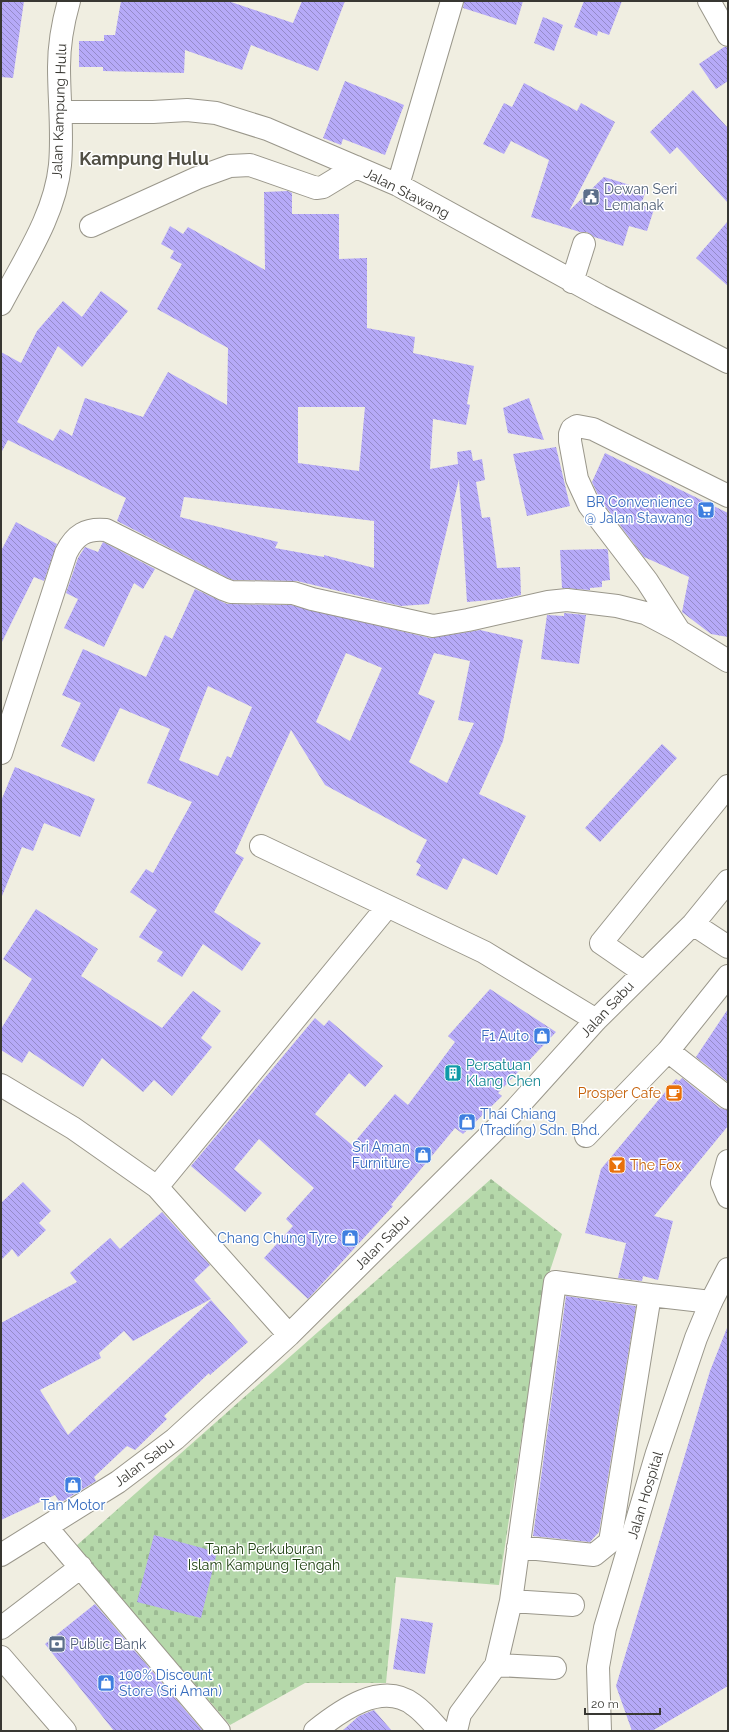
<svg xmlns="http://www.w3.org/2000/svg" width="729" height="1732" font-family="Raleway,sans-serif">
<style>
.cemetery{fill:url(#cemetery-stones)}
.building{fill:url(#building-back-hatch);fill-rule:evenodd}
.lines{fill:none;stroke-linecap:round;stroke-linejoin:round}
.minor-casing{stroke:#9a978b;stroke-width:24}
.major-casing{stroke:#9a978b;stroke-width:24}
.minor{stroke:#fff;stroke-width:22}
.major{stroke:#fff;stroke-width:22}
.labels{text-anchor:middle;stroke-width:3;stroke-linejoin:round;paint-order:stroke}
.street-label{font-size:14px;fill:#383732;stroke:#fff}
.service-label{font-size:14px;fill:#4e5e75;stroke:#fff;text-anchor:start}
.shop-label{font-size:14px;fill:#366cbe;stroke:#fff;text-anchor:end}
.culture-label{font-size:14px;fill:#0d838f;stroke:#fff;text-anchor:start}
.food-label{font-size:14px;fill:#c56008;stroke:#fff;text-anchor:end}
.park-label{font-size:14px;fill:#1e4011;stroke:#fff}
.district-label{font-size:18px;font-weight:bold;fill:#514f44;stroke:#fff}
</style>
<defs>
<pattern id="cemetery-stones" width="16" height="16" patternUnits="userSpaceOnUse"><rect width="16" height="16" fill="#b5d8aa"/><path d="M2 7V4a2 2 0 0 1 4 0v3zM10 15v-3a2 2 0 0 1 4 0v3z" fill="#9cba93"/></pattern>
<pattern id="building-back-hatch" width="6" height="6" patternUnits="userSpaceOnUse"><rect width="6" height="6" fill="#b6aaf8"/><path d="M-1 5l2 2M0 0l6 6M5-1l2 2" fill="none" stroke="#958bc9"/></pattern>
</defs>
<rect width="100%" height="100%" fill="#f0eee1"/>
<path class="cemetery" d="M491 1179 562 1234 544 1289 499 1585 396 1577 386 1683H305L230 1725 76 1546Z"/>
<path class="building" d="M1 1H24L13 78 1 77Z
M121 1H228L293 23 302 1H345L318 71 251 45 242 70 185 50 184 73 103 71V67H79V41H104V35H115Z
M464 1H523L516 25 463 8Z
M584 1H622L609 35 598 31 597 36 574 27Z
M543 17 563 25 554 51 534 43Z
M724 47H728V81L716 89 699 64Z
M345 81 404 105 385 155 343 139 341 145 323 138Z
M524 83 577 111 581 103 615 122 569 211 604 177 646 190 641 205 654 209 647 231 629 226 623 246 594 237 587 232H580L531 217 549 160 511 141 504 154 483 144 504 103 512 107Z
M693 90 728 128V203L677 147 670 154 650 132Z
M288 191 292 193V214H339V259L367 258V328L415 337 413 353 474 366 467 404 470 405 466 425 433 419 430 469 458 464 457 452 471 450 473 461 482 459 485 480 476 482 482 518 490 517 497 568 520 567 521 595 502 599 467 602 459 479 429 604 401 606 297 581 233 580 228 578 117 521 126 498 8 440 1 453V352L21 363 37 331 63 301 82 317 101 291 128 311 82 367 58 346 17 422 53 441 60 429 72 436 85 398 143 417 168 372 227 405 228 348 157 309 182 264 170 258 174 251 161 244 170 226 183 234 188 227 265 270 264 192ZM298 407H365L359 471 298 463ZM184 497 374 521V568L324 555V557L275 548 278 542 180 517Z
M728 221V286L696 258Z
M529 398 544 440 508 433 503 408Z
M556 447 570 506 527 516 513 454Z
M605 453 728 513V637L711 634 682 612 689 577 644 557 600 499 592 482Z
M16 522 57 544 44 581 34 577 1 644V551Z
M103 542 155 569 143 589 134 583 104 647 64 628 78 599 66 593 78 558 85 547 98 552Z
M607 549 608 551 610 580 602 581V587L590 588V590L562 588 560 550Z
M195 589 227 604 291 605 430 638 480 630 523 640 503 741 479 794 526 816 497 875 463 858 447 890 416 875 421 865 416 862 427 840 325 785 291 730 235 853 244 858 214 912 261 943 242 971 203 944 182 977 157 961 163 952 139 937 157 910 130 892 146 869 153 873 192 802 147 783 170 729 120 708 94 762 61 746 81 703 62 695 83 649 146 677 165 635 172 639ZM346 653 382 668 350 741 316 722ZM434 653 470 661 458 720 474 723 447 783 409 762 435 701 418 694ZM208 686 252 707 231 758 227 756 218 776 179 760Z
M564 613 586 615 579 664 541 659 547 615 564 616Z
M662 744 677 758 600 842 585 828Z
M15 767 95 799 80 837 44 823 33 851 22 847 2 896 1 801Z
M36 909 98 949 81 976 162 1028 193 991 221 1011 201 1038 212 1047 172 1096 154 1080 143 1092 102 1058 83 1087 29 1051 22 1063 1 1050V1029L32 979 3 959Z
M490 989 556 1032 498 1093 502 1096 463 1134 455 1128 391 1205 393 1206 308 1299 264 1258 293 1226 286 1219 314 1188 259 1139 234 1169 262 1193 245 1212 191 1166 315 1018 324 1026 329 1020 383 1066 365 1087 349 1073 315 1114 352 1145 395 1094 408 1105 455 1042 448 1036Z
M728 1009V1082L696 1057Z
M682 1078 720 1108 728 1110V1126L654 1216 673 1221 658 1280 643 1276 642 1281 618 1278 626 1243 585 1233 601 1169 676 1079 679 1081Z
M23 1182 51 1211 39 1223 46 1230 18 1257 12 1249 1 1260V1203Z
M162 1212 210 1265 194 1280 211 1299 133 1341 124 1331 99 1353 101 1358 40 1390 68 1435 211 1300 248 1342 210 1375 209 1373 164 1416 167 1419 135 1450 127 1446 94 1477 96 1481 60 1503 55 1495 1 1520V1323L77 1282 70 1273 110 1238 120 1249Z
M566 1296 636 1306 599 1532 590 1542 533 1536Z
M727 1328 728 1686 652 1731H632L616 1686 710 1371Z
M154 1535 217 1552 201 1618 137 1602Z
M95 1604 203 1731H114L45 1644Z
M401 1618 433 1623 425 1674 393 1669Z
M374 1710 392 1731H342L359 1716Z"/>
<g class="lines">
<defs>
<path id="minor" d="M709 1 728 35
M61 112H153L187 110 216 113 267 129 398 185 600 296 728 362
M398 185 452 1
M91 226 197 178 230 166 250 165 316 188 323 187 356 167
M572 282 584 244
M1 304C24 260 55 215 60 165 63 132 59 100 59 67 59 45 63 22 69 1
M678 629 647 581 589 505 577 479 570 441V434L572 429 577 426 593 429 728 496
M1 753 66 553C75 535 86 528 106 530L223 589 231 592 293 593 312 599 433 626 468 620 548 602 567 600 617 606 645 613 679 631 728 661
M261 846 484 952 596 1020
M693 924 728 947
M643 972 601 943 728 786
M668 1051 728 1098
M1 1085 73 1128 157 1187 289 1335
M586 1136 668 1051 728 976
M728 1161 722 1183 728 1197
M157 1187 387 907
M650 1295 711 1302
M47 1528 219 1731
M1 1555 118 1482 175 1439 289 1335 513 1112 596 1020 693 924 728 881
M511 1601 573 1605
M1 1628 81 1567
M1 1657 65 1731
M496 1665 555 1668
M315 1731C340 1711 382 1680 414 1705 424 1712 432 1722 440 1731
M456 1731 460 1714 496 1665 511 1601 555 1282 650 1295 610 1542 594 1555 518 1547"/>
<path id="major" d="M600 1731 598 1667 605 1628 657 1453 696 1338 711 1302 728 1269"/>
</defs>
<use href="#minor" class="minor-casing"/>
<use href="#major" class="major-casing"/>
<use href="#minor" class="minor"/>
<use href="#major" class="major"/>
</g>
<defs>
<symbol id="civic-square" viewBox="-11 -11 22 22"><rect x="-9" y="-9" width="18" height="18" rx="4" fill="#5c6f8a" stroke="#fff"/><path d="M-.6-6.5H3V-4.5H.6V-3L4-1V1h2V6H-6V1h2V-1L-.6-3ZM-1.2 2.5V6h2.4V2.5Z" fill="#fff"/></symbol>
<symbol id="supermarket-square" viewBox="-11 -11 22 22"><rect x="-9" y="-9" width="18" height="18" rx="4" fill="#3f7fe0" stroke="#fff"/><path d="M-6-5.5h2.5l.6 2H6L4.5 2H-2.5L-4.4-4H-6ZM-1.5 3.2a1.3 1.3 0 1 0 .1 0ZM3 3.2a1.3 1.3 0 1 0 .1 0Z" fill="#fff"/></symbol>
<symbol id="shop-square" viewBox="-11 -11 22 22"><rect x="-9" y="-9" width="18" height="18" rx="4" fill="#3f7fe0" stroke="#fff"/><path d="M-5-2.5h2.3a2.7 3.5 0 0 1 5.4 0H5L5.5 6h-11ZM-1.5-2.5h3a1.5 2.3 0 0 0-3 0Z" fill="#fff"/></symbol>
<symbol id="building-square" viewBox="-11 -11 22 22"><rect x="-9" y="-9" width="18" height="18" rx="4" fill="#0f9aa8" stroke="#fff"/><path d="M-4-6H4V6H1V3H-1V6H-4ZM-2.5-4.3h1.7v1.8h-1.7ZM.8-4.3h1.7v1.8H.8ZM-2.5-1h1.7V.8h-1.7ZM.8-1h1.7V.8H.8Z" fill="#fff"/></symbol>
<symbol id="cafe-square" viewBox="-11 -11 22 22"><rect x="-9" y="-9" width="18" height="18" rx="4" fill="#e8710a" stroke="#fff"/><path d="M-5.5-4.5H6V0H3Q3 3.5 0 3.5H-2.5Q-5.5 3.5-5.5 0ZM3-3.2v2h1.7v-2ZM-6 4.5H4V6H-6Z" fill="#fff"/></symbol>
<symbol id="bar-square" viewBox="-11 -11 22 22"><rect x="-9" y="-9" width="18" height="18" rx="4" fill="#e8710a" stroke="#fff"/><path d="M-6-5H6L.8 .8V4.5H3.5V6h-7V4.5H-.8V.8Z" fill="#fff"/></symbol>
<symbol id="bank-square" viewBox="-11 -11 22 22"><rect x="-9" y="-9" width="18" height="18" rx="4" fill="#5c6f8a" stroke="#fff"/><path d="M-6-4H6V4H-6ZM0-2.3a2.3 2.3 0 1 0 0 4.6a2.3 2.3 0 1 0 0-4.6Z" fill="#fff"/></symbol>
</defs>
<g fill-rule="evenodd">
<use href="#civic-square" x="581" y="187" width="20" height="20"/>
<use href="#supermarket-square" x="696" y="500" width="20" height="20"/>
<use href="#shop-square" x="532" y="1026" width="20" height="20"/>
<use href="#building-square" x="443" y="1063" width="20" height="20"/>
<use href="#cafe-square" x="664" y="1083" width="20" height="20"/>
<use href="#shop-square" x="457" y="1112" width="20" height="20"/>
<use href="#shop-square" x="413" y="1145" width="20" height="20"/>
<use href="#bar-square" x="607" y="1155" width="20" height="20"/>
<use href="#shop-square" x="340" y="1228" width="20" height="20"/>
<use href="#shop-square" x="63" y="1475" width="20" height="20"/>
<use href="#bank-square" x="47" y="1634" width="20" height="20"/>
<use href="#shop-square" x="96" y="1673" width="20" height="20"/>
</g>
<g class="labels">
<g class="street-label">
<text transform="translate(59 111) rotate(-88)" y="5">Jalan Kampung Hulu</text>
<text transform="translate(407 193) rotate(27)" y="5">Jalan Stawang</text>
<text transform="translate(607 1009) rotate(-47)" y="5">Jalan Sabu</text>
<text transform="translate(382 1242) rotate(-45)" y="5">Jalan Sabu</text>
<text transform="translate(144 1462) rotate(-37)" y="5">Jalan Sabu</text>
<text transform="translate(645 1495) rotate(-73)" y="5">Jalan Hospital</text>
</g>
<g class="service-label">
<text x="604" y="194">Dewan Seri<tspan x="604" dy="16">Lemanak</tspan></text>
<text x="70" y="1649">Public Bank</text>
</g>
<g class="shop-label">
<text x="693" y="507">BR Convenience<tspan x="693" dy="16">@ Jalan Stawang</tspan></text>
<text x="529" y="1041">F1 Auto</text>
<text x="480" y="1119" text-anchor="start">Thai Chiang<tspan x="480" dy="16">(Trading) Sdn. Bhd.</tspan></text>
<text x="410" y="1152">Sri Aman<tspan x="410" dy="16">Furniture</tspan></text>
<text x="337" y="1243">Chang Chung Tyre</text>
<text x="73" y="1510" text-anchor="middle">Tan Motor</text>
<text x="119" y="1680" text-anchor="start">100% Discount<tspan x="119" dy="16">Store (Sri Aman)</tspan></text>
</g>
<g class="culture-label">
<text x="466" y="1070">Persatuan<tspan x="466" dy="16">Klang Chen</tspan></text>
</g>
<g class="food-label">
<text x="661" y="1098">Prosper Cafe</text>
<text x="630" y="1170" text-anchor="start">The Fox</text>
</g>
<g class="park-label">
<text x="264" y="1554">Tanah Perkuburan<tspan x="264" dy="16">Islam Kampung Tengah</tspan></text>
</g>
<g class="district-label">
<text x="144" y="165">Kampung Hulu</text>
</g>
</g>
<rect width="729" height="1732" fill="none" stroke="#383732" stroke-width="4"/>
<path d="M585 1708v6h75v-6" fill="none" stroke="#383732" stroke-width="2"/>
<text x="591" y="1708" font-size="12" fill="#383732" stroke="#ffffff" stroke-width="3" paint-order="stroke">20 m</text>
</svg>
